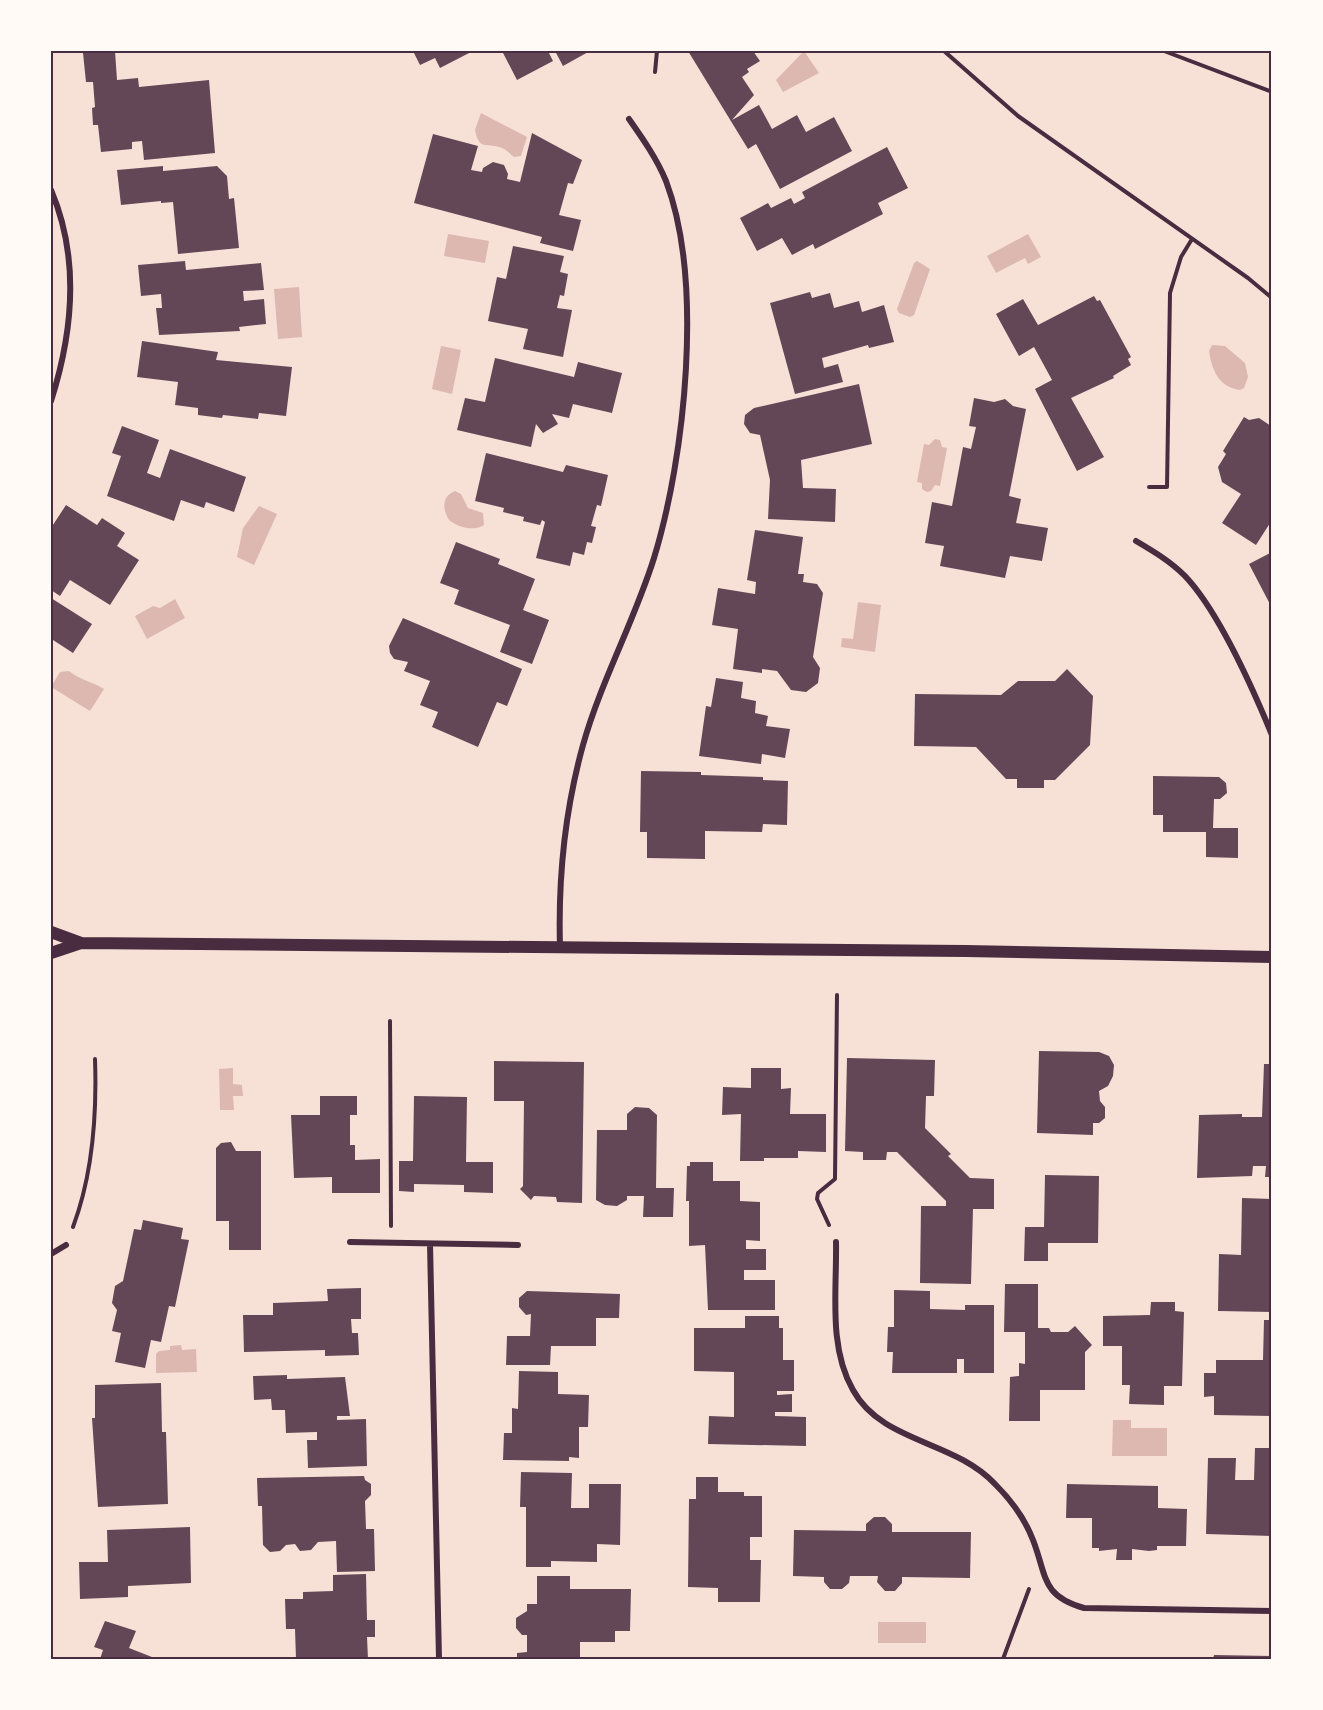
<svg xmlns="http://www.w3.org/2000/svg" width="1323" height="1710" font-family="Mulish,sans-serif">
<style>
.water{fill:#dcb8b0}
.building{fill:#644757}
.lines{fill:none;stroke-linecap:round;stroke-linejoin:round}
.path{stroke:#4a2c40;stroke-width:4}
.minor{stroke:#4a2c40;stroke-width:6}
.secondary{stroke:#4a2c40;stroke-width:12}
.neatline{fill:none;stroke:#4a2c40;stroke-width:2}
</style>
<rect width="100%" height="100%" fill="#f7e1d7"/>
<path class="water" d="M804 51 819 73 783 92 776 80Z
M481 113 527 137 521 156 514 157C510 154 507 150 502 148 488 142 479 152 475 130Z
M448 234 489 241 485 263 444 256Z
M1028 234 1041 257 1028 264 1025 258 996 273 987 256Z
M917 261 930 269 914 315 910 317 899 313 897 309 914 263Z
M299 287 302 337 278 339 274 289Z
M1212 345 1225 346 1245 363 1248 377 1244 388 1240 390C1219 387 1212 371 1209 351Z
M441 346 461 350 452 394 432 389Z
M935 439 940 440 942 447 947 448 940 486 935 485 931 491 927 492 922 489V483L917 482 924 444 929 445Z
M455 491 461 494 468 508 483 513 484 525C473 532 458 527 449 520 442 509 442 496 455 491Z
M259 506 277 514 254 565 237 557 243 528Z
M175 599 185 618 147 639 135 616 153 606 160 608Z
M858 602 881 605 875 652 841 647 842 638 853 639Z
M69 671C80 680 91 681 104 689L90 711 51 687 60 672Z
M233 1068V1084L242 1085 243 1096H233L234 1110H220L219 1069Z
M181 1345 182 1350 196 1349 197 1372 156 1373V1354L159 1351 170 1350V1346Z
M1113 1420H1131V1428H1167V1456H1112Z
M878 1622H926V1643H878Z"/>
<path class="building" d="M81 51H115L117 80 138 78 139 87 209 80 215 153 144 160 142 141 132 142V149L101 152 98 125H93L92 108 95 107 93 82H86L83 53Z
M413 51H473L440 68 435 58 420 65Z
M502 51H548L553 61 517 80Z
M555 51H590L563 66Z
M688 51H753L760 61 747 69 749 72 742 77 754 95 732 120 759 105 772 129 797 115 806 132 834 117 852 151 780 189 756 144 748 149Z
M532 133 582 160 573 184 568 183 559 215 581 220 573 251 540 243 542 237 414 203 433 134 478 146 471 170 482 172 483 168 493 162 504 165 508 174 507 179 520 182Z
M887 147 908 188 878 203 883 214 815 249 813 244 792 255 782 238 757 251 740 218 768 203 771 208 791 198 794 204 805 198 802 192Z
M163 166V171L217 166 227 176 229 199 234 198 239 248 178 254 173 202 161 203V201L121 205 117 170Z
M513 246 564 256 560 272 568 274 564 296 560 295 557 308 572 310 563 357 523 349 528 329 488 321 497 277 506 279Z
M185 261 186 270 261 263 264 290 243 291 244 301 264 299 266 324 239 327 240 331 159 335 156 308H162L161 294 141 296 138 265Z
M810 292 812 298 830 293 834 308 859 301 862 312 884 305 894 342 869 348 868 345 822 358 824 368 838 364 843 382 795 394 770 303Z
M1094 296 1097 301 1100 300 1131 357 1128 359 1131 365 1113 376 1114 378 1071 398 1104 457 1077 471 1035 389 1052 380 1034 347 1019 356 996 314 1023 299 1038 325Z
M142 341 218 352 216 360 292 367 286 416 259 413 258 419 223 415 222 418 198 415V408L175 405 178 382 137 377Z
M495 358 574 377 578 362 622 373 612 413 573 404 569 418 552 414 558 424 543 433 536 424 531 447 457 430 465 398 485 402Z
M859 384 872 444 801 460 803 488 836 489 835 522 768 519 770 480 760 435 750 433 744 424 745 415 754 408Z
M974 398 994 402 1005 399 1013 406 1026 409 1009 496 1021 499 1016 523 1048 528 1042 561 1010 556 1005 578 940 566 944 546 925 543 932 502 952 506 963 447 971 449 976 427 969 426Z
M1244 417 1249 420 1259 418 1271 426 1272 432V520L1256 545 1222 523 1241 494 1222 482 1218 467 1226 454 1223 451Z
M122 426 159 440 147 473 160 478 170 449 246 477 234 512 206 502 204 508 181 500 174 521 107 496 121 456 112 453Z
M486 453 563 472 566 465 608 475 601 506 597 505 591 526 596 527 592 543 587 542 584 555 573 552 570 566 536 558 545 522 542 520 540 525 523 521 524 517 503 512 504 508 475 501Z
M66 505 97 525 102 518 125 533 117 546 139 560 110 605 70 580 60 596 51 590V528Z
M755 530 803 537 798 574H804L803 582 817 584 823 593 813 657 820 668 818 683 806 692 791 690 777 671 762 669V673L733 669 738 629 712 625 718 588 755 594 756 582 747 580Z
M456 542 500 559 498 564 535 579 523 610 549 620 532 664 500 652 510 625 454 604 459 590 440 583Z
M1272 552V608L1249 564Z
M51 598 92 624 73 653 53 640 51 642Z
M403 618 522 669 507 706 497 702 478 747 432 727 438 712 420 705 430 681 404 671 408 662 394 659 390 653 389 646Z
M1067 669 1093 696 1090 745 1055 780H1044V788H1017V779H1006L976 747 914 746 915 694 1001 695 1018 681H1055Z
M716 678 743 682 741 698 756 701 755 713 768 716 766 726 790 729 785 758 762 754 761 764 699 756 706 706 711 707Z
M641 771 701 772V775L763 777V780L788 781 787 825 763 824 762 832 705 831V859L647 858V832H640Z
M1153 776 1219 777 1226 783 1227 793 1220 799H1214L1213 828H1238V858L1206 857V832H1163V815H1153Z
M1039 1051 1099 1052 1109 1056 1114 1065 1113 1076 1108 1086 1099 1091 1100 1101 1105 1107V1118L1099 1123H1093V1135L1037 1133Z
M847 1058 935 1060 934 1096H926L925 1128 951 1154 948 1156 970 1178 994 1179V1209H973L971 1284 920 1283 921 1206H946V1201L897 1152H887L886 1160H863V1152L845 1151Z
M494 1061 584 1062 582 1203 557 1202 556 1197 534 1196 531 1200 520 1189 523 1186 524 1101H494Z
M1264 1064H1272V1177H1265L1266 1166H1253L1252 1176 1197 1178 1199 1115 1242 1114V1117H1262Z
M751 1068H781V1089L791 1088 790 1114H826V1152L798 1151V1158H764V1161H740L741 1114 722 1115 723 1087 751 1088Z
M320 1096H357V1115H350V1145H355V1160L380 1159V1193H332V1177L294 1178 291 1115H320Z
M414 1096 467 1097 466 1162H493V1193L464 1192V1185L414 1184V1192L399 1191V1161H413Z
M635 1107 649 1108 657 1115 656 1188H674L673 1217H643L644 1196H627V1200L617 1206 605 1205 596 1200 597 1130H627V1114Z
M231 1142 236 1151H261V1250H229V1221H216V1148L221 1143Z
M690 1162H713V1181H740V1201L760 1202V1241L746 1240V1249H766V1270H744V1280H775V1310H708L705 1245 689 1246V1201H686L687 1166H690Z
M1045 1175 1099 1176 1098 1243H1048V1261H1024L1025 1227H1044Z
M1242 1198 1272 1199V1312L1218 1311 1219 1254 1241 1255Z
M143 1220 183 1228 181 1239 189 1240 175 1307 169 1306 161 1342 151 1340 145 1368 115 1362 121 1333 112 1331 117 1310 112 1303 115 1286 123 1281 134 1229 141 1230Z
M1005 1284H1038V1328H1049L1051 1332H1068L1075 1326 1092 1345 1085 1352V1390H1040V1421H1009L1010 1377 1019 1376V1363L1025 1364V1332H1004Z
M361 1288V1319H351L352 1333H358L359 1355 325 1356V1350L244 1352 243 1315H273V1303L328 1301 327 1289Z
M894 1290 930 1291V1309L965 1310V1305H994V1373H964V1359H957V1373H892L893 1352H887L888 1327H894Z
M527 1291 620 1294 619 1318H596V1346H551L550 1365H506L507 1336H530L531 1314 526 1315 519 1307V1298Z
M1151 1302H1175V1311L1184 1312 1182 1386H1164V1405L1129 1404 1130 1385H1122V1346H1103V1316L1150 1315Z
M745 1316H779V1328H783V1360H794V1391H777V1395L792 1394V1412H775V1416L806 1417V1446L708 1444 709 1416 734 1417V1372L694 1371V1328H745Z
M1264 1320H1272V1416L1214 1415V1396L1204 1397V1373H1216V1360H1263Z
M519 1371 558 1372V1394L589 1395 588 1427H579V1458L569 1457V1461L503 1460 504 1433H512V1408L518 1409Z
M287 1375V1379L345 1377 350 1416H337V1420L366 1419 367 1466 308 1468 307 1440H317V1432L286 1433 285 1410H272L271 1399 254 1400 253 1376Z
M161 1383 162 1432H166L168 1504 98 1507 92 1418H95V1385Z
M1255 1448H1272V1536L1206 1534 1208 1458H1236L1235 1480H1254Z
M521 1472 572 1473 571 1508H589V1484H621L620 1545 597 1544V1562L551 1561V1567H526V1507H520Z
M364 1476 365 1480 371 1484V1495L365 1501 366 1529H374L375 1571 337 1572 336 1541 318 1542 311 1550 300 1551 295 1544 286 1545 280 1551 270 1552 263 1545 262 1506H258L257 1478Z
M696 1477H718V1492H744V1496H762V1537H750V1560H761L760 1602H718V1588L688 1587 689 1499H696Z
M1067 1484 1158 1486V1508L1187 1509 1186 1546H1157V1550L1149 1551 1132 1549V1560H1116L1117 1549 1099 1551V1548H1092V1518H1066Z
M874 1517H885L892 1524V1532H971L970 1578 902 1577V1583L895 1591H885L877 1582 878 1576H850L849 1583 842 1589H830L824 1582V1577L793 1576 794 1530 866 1531V1524Z
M190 1527 191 1583 128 1586V1597L80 1599 79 1562H108L107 1530Z
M366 1574 367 1620H375V1637H367L368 1659H296L295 1629H286L285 1599H303V1592L333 1591V1575Z
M537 1576H570V1589H631L630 1631H615V1642H580V1659H517V1653L527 1652V1635H522L516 1628V1618L527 1611V1604H537Z
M105 1621 136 1631 129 1648 157 1659H100L103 1650 94 1647Z
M1214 1655 1272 1656V1659H1213Z"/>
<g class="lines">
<path class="path" d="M944 51 1018 116 1248 278 1272 298
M1164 51 1272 92
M655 72 657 51
M1149 487H1167L1170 293 1181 257 1192 239
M390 1021 391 1226
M829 1225 817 1199 818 1193 835 1179 837 995
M73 1227C93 1174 97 1116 95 1059
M1003 1659 1029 1589"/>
<path class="minor" d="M51 190C80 258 73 332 51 401
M1136 541C1153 551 1170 561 1185 576 1219 612 1253 689 1272 735
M560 947C558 879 565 810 583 745 601 681 634 622 654 558 685 457 704 282 666 181 657 159 643 139 629 119
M350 1242 518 1245
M836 1242C837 1290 828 1347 853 1390 882 1443 954 1440 995 1484 1011 1500 1025 1519 1033 1540 1047 1576 1041 1596 1084 1608L1272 1611
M430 1244 439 1659
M51 1254 66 1245"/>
<path class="secondary" d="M51 932 81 943
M51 953 81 943 966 951 1272 957"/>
</g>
<rect width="1323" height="1710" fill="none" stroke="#fffaf5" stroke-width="105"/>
<rect x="52" y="52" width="1218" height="1606" class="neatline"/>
</svg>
